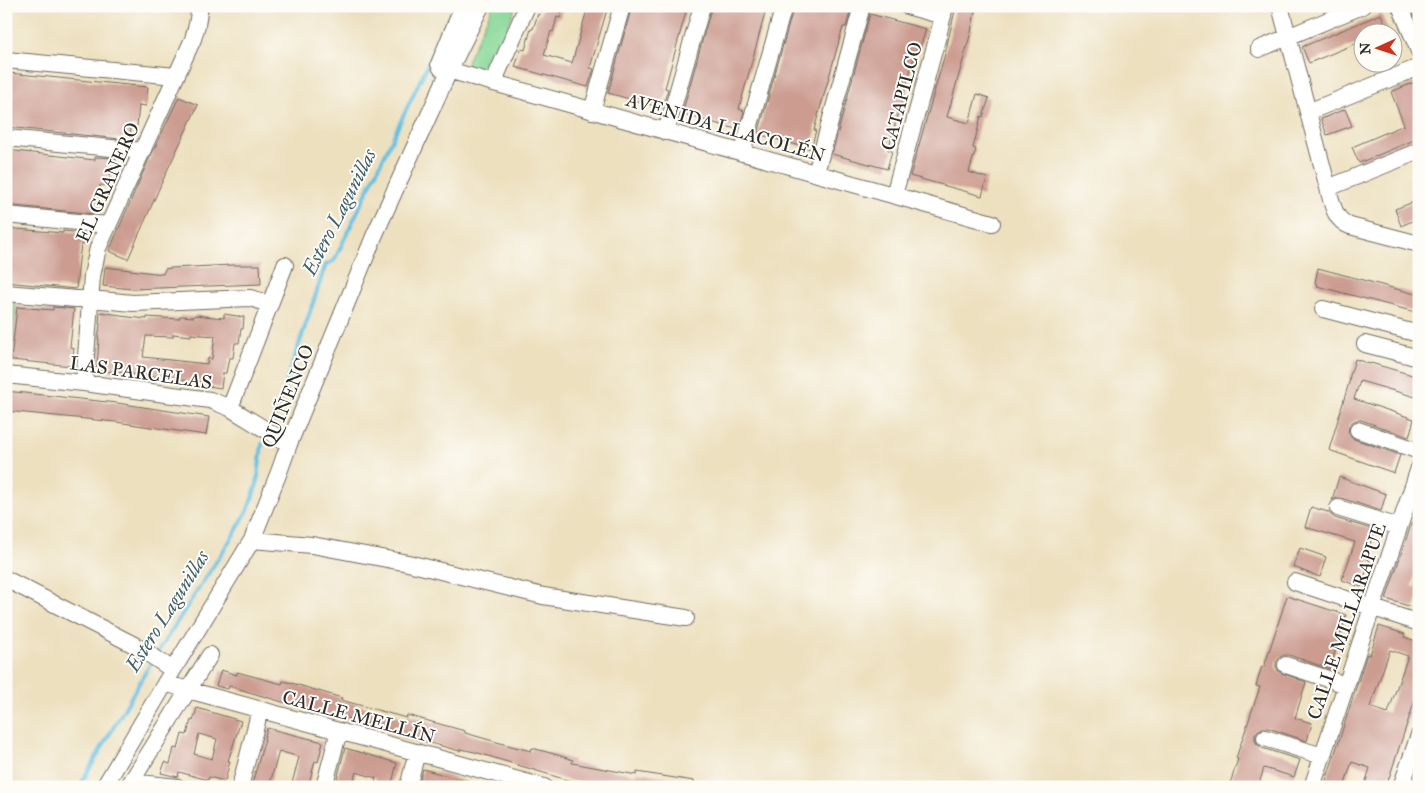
<svg xmlns="http://www.w3.org/2000/svg" width="1425" height="793" font-family="'IM FELL Great Primer',serif">
<style>
.green{fill:#87d898;stroke:#598262}
.lines{fill:none;stroke-linecap:round;stroke-linejoin:round}
.stream{stroke:#64c0e1;stroke-width:4}
.building{fill:#cc9c91;fill-rule:evenodd}
.minor-casing{stroke:#6f6a5f;stroke-width:18}
.minor{stroke:#fff;stroke-width:16}
.labels{text-anchor:middle;stroke-width:4;stroke-linejoin:round;paint-order:stroke}
.street-label{font-size:19px;fill:#2b2b2b;stroke:#fdfcf7}
.water-label{font-size:20px;font-style:italic;fill:#3f5f6b;stroke:#fdfcf7}
</style>
<rect width="100%" height="100%" fill="#fdfcf7"/>
<filter id="ink" filterUnits="userSpaceOnUse"><feTurbulence type="fractalNoise" baseFrequency=".02" numOctaves="2"/><feDisplacementMap in="SourceGraphic" scale="10" xChannelSelector="R" yChannelSelector="G"/><feConvolveMatrix kernelMatrix="1 2 1 2 8 2 1 2 1" color-interpolation-filters="sRGB"/></filter>
<filter id="wash" filterUnits="userSpaceOnUse"><feTurbulence type="fractalNoise" baseFrequency=".0096" numOctaves="4" result="noise"/><feDisplacementMap in="SourceGraphic" scale="20" xChannelSelector="R" yChannelSelector="G"/><feGaussianBlur stdDeviation="1.12" result="paint"/><feColorMatrix in="noise" values="0 0 0 0 0 0 0 0 0 0 0 0 0 0 0 0 0 1.4 0 .05"/><feComposite in="paint" operator="in"/></filter>
<g filter="url(#wash)">
<rect width="100%" height="100%" fill="#ede0bf"/>
<path class="green" d="M493 6H516L490 68C482 74 475 72 468 66L467 61Z
M6 302H16L10 365H6Z"/>
<g class="lines">
<path class="stream" d="M273 422 326 264 334 261 446 26
M157 653 236 531 248 510 257 484 262 444
M79 787 152 661"/>
</g>
<g id="blocks">
<path class="building" d="M543 6H563L560 18 557 17 553 32 551 31 544 55 572 63 588 6H608L590 68 594 69 588 87 515 67 521 49 525 50 531 29H533L538 14 540 15Z
M632 6H680L687 8 665 88 668 89 662 108 608 93Z
M712 6H767L739 109 744 111 739 129 736 128V129L682 114Z
M794 6H842L851 9 846 27H843L814 130H816L811 149 758 134Z
M956 6H976L971 32 947 117 969 123 977 94 989 98 983 117 981 116 973 148 976 149 969 172 987 178 982 196 910 176 945 54Z
M870 14 926 29 920 48 917 47 911 69 888 150 892 151 887 169 832 154Z
M1381 14 1388 30 1382 32H1362V41L1309 63 1302 47Z
M9 73 148 87 146 106 139 105 137 126H131L130 140 6 127Z
M1415 82 1419 92V138L1359 163 1352 147 1404 125 1391 92Z
M179 97 198 105 166 173 128 259 109 251 145 168Z
M1345 109 1352 126 1327 135 1321 119Z
M6 150 95 160V157L116 158 115 170 111 169 109 186 100 185 99 200H97L96 214 6 205Z
M1419 200V218L1401 226 1395 209Z
M6 228 63 233V231L84 233 83 245H81L79 260 76 289 6 282Z
M232 265H260L261 284 132 289 103 286 105 267 163 274 165 269 171 268Z
M1318 268 1419 295V313L1317 286 1318 284 1315 283Z
M17 307 53 310V307L74 309 70 347 74 348 72 366 11 360Z
M100 312 121 315 120 316 147 319V317L179 319 180 316 194 317 195 315 224 318V314L244 317 243 329H241L239 343H235L233 358H229L226 373H223L221 388 201 385 202 382 96 370 98 354 99 339H98L100 324H99ZM173 334 191 336V334L215 336 212 359 208 358 207 364 143 357 146 336 173 337Z
M1355 359 1370 364 1371 363 1419 377V398L1360 381 1354 399 1414 419 1409 437 1361 420H1356L1351 423 1349 426 1348 432 1351 437 1354 439 1400 455 1394 473 1329 450 1350 379H1349Z
M6 391 117 403 209 417 206 435 116 422 6 411Z
M1339 477 1386 494 1381 511 1341 498H1336L1332 500Z
M1311 507 1328 512V511L1331 515 1335 518 1375 530 1365 558 1370 560 1361 587 1342 580 1355 542 1305 527Z
M1417 507H1419V567L1412 586 1419 588V596L1415 608 1386 599Z
M1300 548 1326 557 1320 577 1293 567Z
M1287 596 1346 615 1335 652 1330 669 1289 655H1284L1280 657 1276 662V667L1279 672 1306 682 1295 718 1312 723 1307 741 1268 728H1263L1258 731 1255 735V740L1257 744 1262 748 1300 760 1294 777 1264 768 1258 787H1229L1238 759 1236 758 1260 687 1256 686 1262 666 1264 667Z
M1379 626 1405 634 1404 637 1419 642V688L1386 787H1364L1370 768 1352 762 1344 787H1324L1367 654 1370 655ZM1390 650 1408 656 1388 713 1370 707Z
M221 670 237 675V672L282 684 283 681 295 684 342 698 341 700 406 718 407 715 465 731V733L511 746 531 751 532 748 558 755 573 760 572 763 637 775V772L694 781V787H613L567 780 475 752 460 749V751L401 735 402 733 337 715 336 718 239 689 229 686 228 689 216 686Z
M197 708 241 721 228 761H230L225 781 209 777 208 780 179 772 178 777 161 773 165 762 170 764 174 748 178 749 182 734 187 735 191 720 193 721ZM199 734 217 739 212 759 194 754Z
M267 728 323 742 318 762 315 761 308 787H291L299 757 279 751 269 787H251L265 739H264Z
M345 748 397 763 391 787H374L376 778 356 772 352 787H335Z
M423 769 475 784V787H418Z"/>
</g>
</g>
<g filter="url(#ink)">
<use href="#blocks" fill-opacity="0" stroke="#6f6a5f" stroke-width="1"/>
<g class="lines">
<defs>
<path id="minor" d="M463 6 439 64 441 68 992 223
M907 6 943 16
M1280 6 1328 188C1332 203 1334 220 1350 226L1419 244
M1400 6 1419 51
M1259 49 1362 6
M6 60 176 76
M493 83 527 6
M592 111 622 6
M1308 112 1419 67
M666 132 702 6
M6 138 143 151
M742 153 784 6
M816 173 862 6
M1328 188 1419 151
M894 195 939 32 945 6
M6 215 108 225
M6 293 76 299H90L133 303 250 298 257 300 270 305
M1323 309 1419 334
M1365 344 1419 358
M6 375 84 383 210 400 230 408 289 444
M84 383 92 276 98 248 193 39 197 25 200 6
M230 408 285 265
M1358 430 1419 451
M1338 508 1399 527
M252 540 312 545 408 563 543 596 686 618
M6 579 140 648 173 670
M1295 582 1419 623
M1286 665 1346 685
M165 683 188 690 544 787
M1265 738 1322 756
M131 782 177 787
M104 787 173 670 252 540 279 472 289 444 375 234 449 71 481 6
M128 787 210 655
M240 787 260 710
M324 787 339 731
M408 787 417 752
M1312 787 1419 468
M1401 787 1419 735"/>
</defs>
<use href="#minor" class="minor-casing"/>
<use href="#minor" class="minor"/>
</g>
</g>
<g class="labels">
<g class="street-label">
<text transform="translate(901 96) rotate(-75)" y="7">CATAPILCO</text>
<text transform="translate(726 127) rotate(16)" y="7">AVENIDA LLACOLÉN</text>
<text transform="translate(107 182) rotate(-66)" y="7">EL GRANERO</text>
<text transform="translate(141 372) rotate(8)" y="7">LAS PARCELAS</text>
<text transform="translate(287 396) rotate(-68)" y="7">QUIÑENCO</text>
<text transform="translate(1346 621) rotate(-71)" y="7">CALLE MILLARAPUE</text>
<text transform="translate(359 716) rotate(15)" y="7">CALLE MELLÍN</text>
</g>
<g class="water-label">
<text transform="translate(339 212) rotate(-63)" y="7">Estero Lagunillas</text>
<text transform="translate(167 611) rotate(-58)" y="7">Estero Lagunillas</text>
</g>
</g>
<rect width="1425" height="793" fill="none" stroke="#fdfcf7" stroke-width="25"/>
<g transform="translate(1378 48) rotate(267)"><circle r="24" fill="#fdfcf7" stroke="#a9a8a5"/>
<path d="M0-4L9 19L0 12L-9 19Z" fill="#c8321e"/>
<text y="-8" font-size="14" font-weight="bold" text-anchor="middle" fill="#2b2b2b">N</text>
</g>
</svg>
